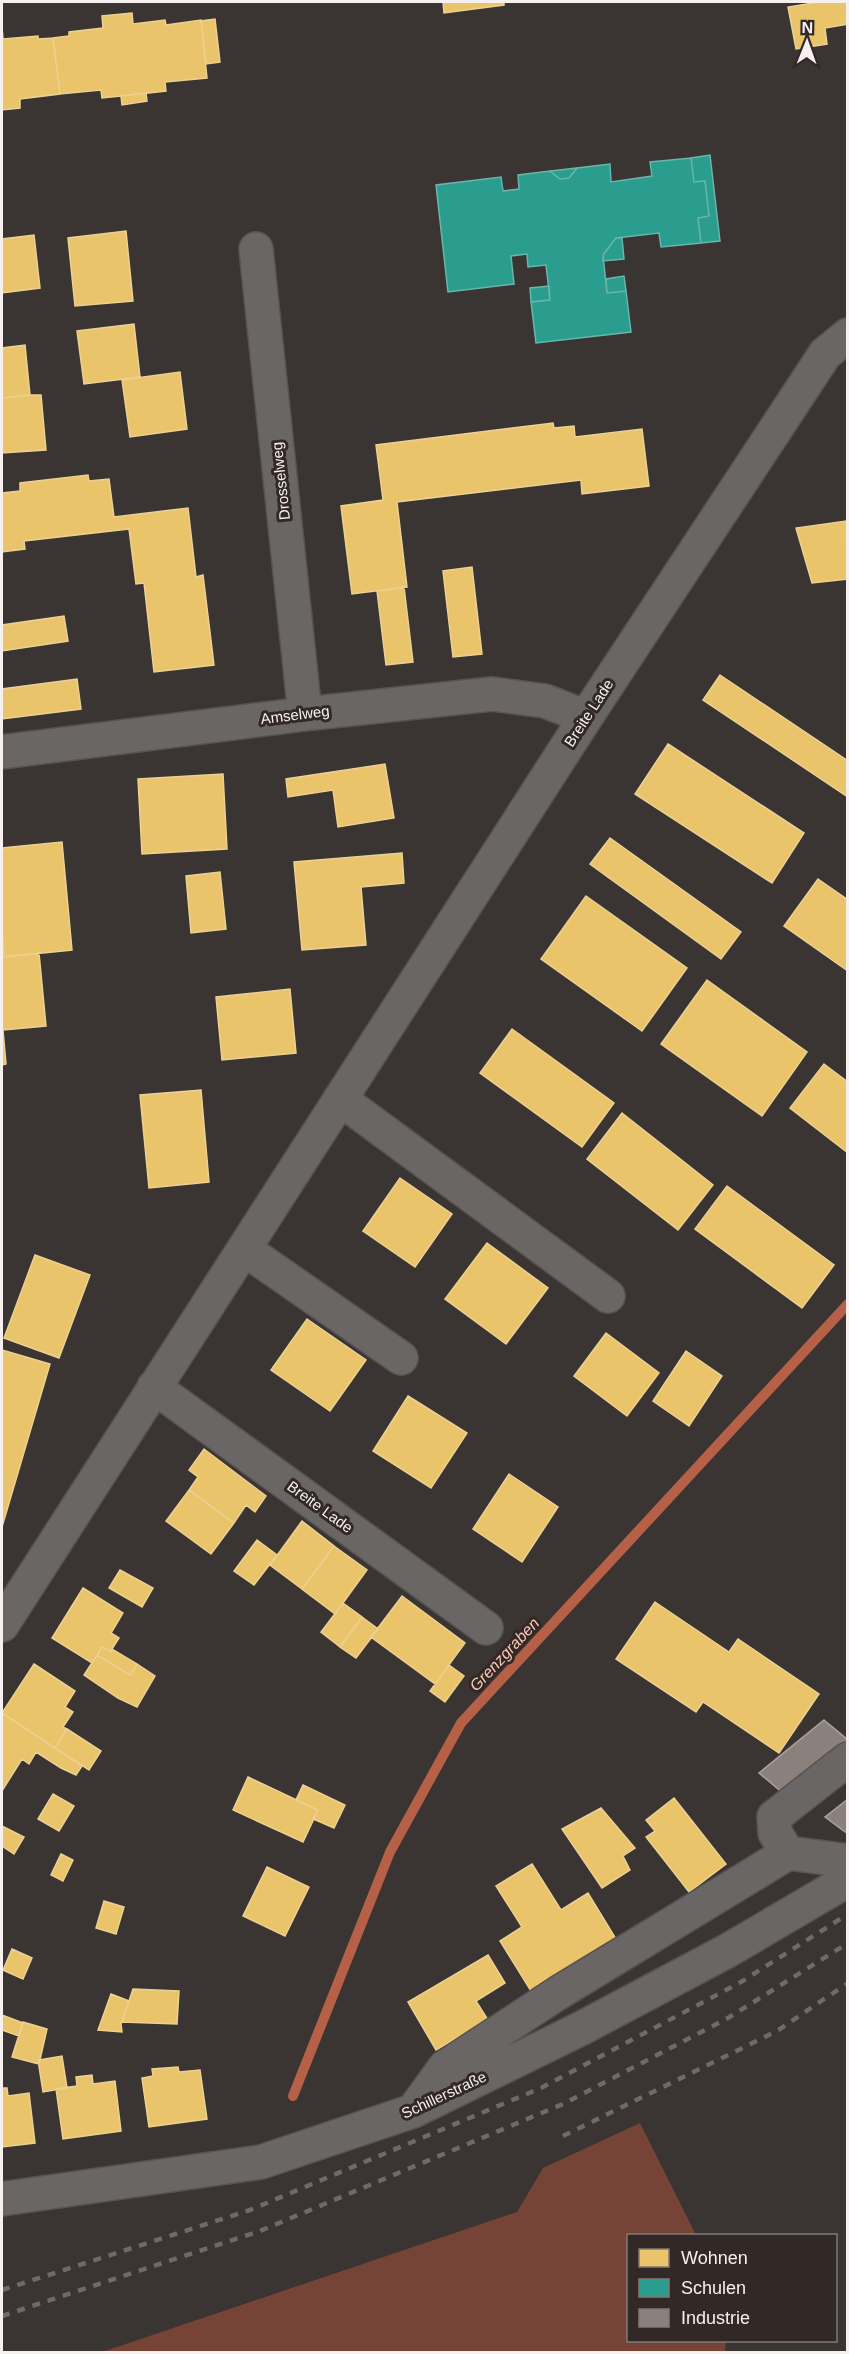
<svg xmlns="http://www.w3.org/2000/svg" width="849" height="2354" font-family="Helvetica,sans-serif">
<style>
.green{fill:#754436}
.homes{fill:#e9c46a;stroke:#edd192;stroke-width:1.5}
.schools{fill:#2a9d8f;stroke:#68b6ac;stroke-width:1.5}
.industry{fill:#8a817c;stroke:#aba29e;stroke-width:1.5}
.lines{fill:none;stroke-linecap:round;stroke-linejoin:round}
.stream{stroke:#b56047;stroke-width:10}
.minor-casing{stroke:#585352;stroke-width:36}
.minor{stroke:#6a6665;stroke-width:33}
.rail{stroke:#6d6a69;stroke-width:4.5;stroke-dasharray:8 8;stroke-linecap:butt}
.labels{text-anchor:middle;stroke-width:6;stroke-linejoin:round;paint-order:stroke}
.street-label{font-size:15px;fill:#f7f0ef;stroke:#322927}
.water-label{font-size:16px;font-style:italic;fill:#fcc9b9;stroke:#322927}
</style>
<rect width="100%" height="100%" fill="#3a3433"/>
<path class="green" d="M640 2123 696 2235 628 2236V2340L726 2341 725 2352H102L517 2212 543 2168Z"/>
<path class="homes" d="M443 2H504V5L444 13Z
M819 2H848V24L825 28 827 44 796 49 788 7Z
M132 13 133 24 165 20 166 25 201 20 207 78 165 82 166 91 121 96 102 98 101 90 60 94 53 38 69 36V32L103 28 102 16Z
M215 19 220 62 206 64 201 21Z
M2 27 3 39 38 36V39L53 38 60 94 20 99V108L2 110Z
M146 93 147 101 122 105 121 96Z
M126 231 133 301 75 306 68 238Z
M34 235 40 288 2 293V239Z
M134 324 140 377 84 384 77 331Z
M25 345 30 395 2 398V348Z
M180 372 187 429 130 437 122 380Z
M30 395H41L46 450 2 453V398Z
M553 423 554 428 574 426 575 437 642 429 649 486 582 494 581 480 397 502 407 587 352 594 341 506 383 500 376 445Z
M88 475 89 481 109 479 114 517 188 508 196 577 203 575 214 665 154 672 144 583 136 584 129 529 24 541 25 549 2 552V493L20 491V483Z
M846 521 848 579 812 583 796 528Z
M472 567 482 654 453 657 443 571Z
M404 587 413 662 386 665 377 591Z
M64 616 68 641 2 651V625Z
M720 675 848 761V797L703 700Z
M77 679 81 709 2 719V689Z
M668 744 804 833 772 883 635 794Z
M385 764 394 818 338 827 333 790 288 797 286 779Z
M223 774 227 849 142 854 138 779Z
M610 838 741 932 721 959 590 864Z
M62 842 72 950 4 957 2 930V848Z
M402 853 404 883 361 887 366 945 302 950 294 862Z
M220 872 226 929 191 933 186 876Z
M818 879 848 900V971L784 926Z
M586 896 687 968 642 1031 541 959Z
M39 953 46 1026 3 1030 6 1064 2 1065V957Z
M707 980 807 1052 762 1116 661 1044Z
M290 989 296 1053 222 1060 216 997Z
M512 1029 614 1103 582 1147 480 1073Z
M824 1064 848 1082V1153L790 1108Z
M201 1090 209 1182 149 1188 140 1095Z
M622 1113 713 1185 678 1230 587 1159Z
M400 1178 452 1214 415 1267 363 1231Z
M727 1186 834 1265 802 1308 695 1229Z
M487 1243 548 1288 506 1344 445 1299Z
M35 1255 90 1275 59 1358 4 1338Z
M307 1319 366 1360 330 1411 271 1370Z
M606 1333 659 1373 627 1416 574 1376Z
M2 1350 50 1364 2 1527Z
M686 1351 722 1376 689 1426 653 1401Z
M408 1396 467 1433 431 1488 373 1451Z
M204 1449 266 1496 255 1512 246 1505 234 1523 189 1490 198 1477 189 1470Z
M509 1474 558 1507 522 1562 473 1529Z
M189 1490 234 1523 211 1554 166 1521Z
M302 1521 334 1546 302 1589 270 1565Z
M257 1540 277 1555 254 1585 234 1571Z
M334 1546 367 1570 335 1614 302 1589Z
M120 1570 153 1588 142 1607 109 1588Z
M83 1588 123 1613 111 1633 119 1638 112 1649 111 1652 102 1647 92 1663 52 1638Z
M402 1596 465 1643 435 1684 371 1637Z
M655 1602 729 1652 738 1639 819 1694 779 1753 703 1702 696 1712 616 1659Z
M343 1603 362 1617 340 1647 321 1632Z
M362 1617 378 1629 356 1658 340 1647Z
M102 1647 111 1652 112 1649 137 1664 130 1675 97 1655Z
M97 1655 130 1675 137 1664 155 1676 137 1707 118 1698 84 1675Z
M34 1664 75 1691 65 1707 73 1712 63 1727 67 1729 55 1748 2 1713Z
M449 1665 464 1676 445 1702 430 1691Z
M2 1713 82 1766 76 1775 61 1768 36 1752 29 1764 22 1759 2 1791Z
M67 1729 101 1751 89 1770 55 1748Z
M248 1777 318 1810 303 1842 233 1810Z
M303 1785 345 1805 334 1828 313 1819 318 1810 296 1800Z
M53 1794 74 1806 59 1831 38 1819Z
M674 1798 726 1864 689 1892 646 1837 655 1831 646 1820Z
M601 1808 635 1848 623 1856 630 1870 602 1888 562 1829Z
M2 1826 24 1837 14 1854 2 1846Z
M61 1854 73 1860 63 1881 51 1875Z
M532 1864 561 1910 588 1893 616 1939 531 1991 500 1941 522 1927 496 1886Z
M267 1867 309 1887 285 1936 243 1916Z
M104 1901 124 1907 116 1934 96 1928Z
M12 1949 32 1958 23 1979 3 1970Z
M488 1955 505 1983 476 2001 488 2020 436 2050 408 2002Z
M133 1989 179 1991 177 2024 122 2022Z
M111 1994 129 2001 121 2024 122 2032 98 2030Z
M2 2015 23 2023 19 2036 2 2030Z
M23 2022 47 2029 39 2064 12 2057Z
M62 2056 67 2088 43 2092 38 2060Z
M178 2067 179 2072 200 2070 207 2119 149 2127 142 2078 153 2076 152 2069Z
M92 2075 93 2084 115 2081 121 2131 63 2139 56 2089 77 2086 76 2077Z
M2 2088H7L8 2096 29 2093 35 2143 2 2147Z"/>
<path class="schools" d="M710 155 720 241 701 243 698 218 709 216 705 181 694 182 691 158Z
M691 158 694 182 705 181 709 216 698 218 701 243 661 247 659 233 616 238 603 255 607 293 626 291 631 332 536 343 531 302 550 300 546 265 528 267 527 254 511 256 514 284 448 292 436 185 501 177 503 191 519 189 518 175 550 171 560 179 569 178 577 168 610 164 611 182 652 176 650 162Z
M577 168 569 178 560 179 550 171Z
M616 238H622L624 259 603 261V255Z
M624 276 626 291 607 293 606 279Z
M549 286 550 300 531 302 530 288Z"/>
<path class="industry" d="M824 1720 848 1740 783 1793 759 1773Z
M848 1799V1834L825 1817Z"/>
<g class="lines">
<path class="stream" d="M293 2096 390 1852 461 1723 848 1304"/>
<defs>
<path id="minor" d="M256 249 305 714
M2 752 305 714 492 694 545 701 586 717
M340 1099 608 1296
M244 1249 401 1358
M154 1387 486 1628
M2 1625 586 717 825 354 848 335
M788 1853 775 1833 774 1817 848 1759
M416 2107 445 2067 558 1993 788 1853 848 1861
M2 2199 261 2162 413 2111 582 2028 727 1951 848 1880"/>
</defs>
<use href="#minor" class="minor-casing"/>
<use href="#minor" class="minor"/>
<path class="rail" d="M563 2136 777 2031 848 1983
M2 2290 250 2210 541 2088 741 1982 848 1914
M2 2316 260 2231 563 2104 728 2018 848 1943"/>
</g>
<g class="labels">
<g class="street-label">
<text transform="translate(281 481) rotate(-96)" y="5">Drosselweg</text>
<text transform="translate(589 713) rotate(-57)" y="5">Breite Lade</text>
<text transform="translate(295 715) rotate(-7)" y="5">Amselweg</text>
<text transform="translate(320 1507) rotate(36)" y="5">Breite Lade</text>
<text transform="translate(444 2095) rotate(-25)" y="5">Schillerstraße</text>
</g>
<g class="water-label">
<text transform="translate(504 1654) rotate(-47)" y="6">Grenzgraben</text>
</g>
</g>
<rect width="849" height="2354" fill="none" stroke="#f7f0ef" stroke-width="6"/>
<rect x="627" y="2234" width="210" height="108" fill="#322927" stroke="#817977" stroke-width="1.5"/>
<rect x="639" y="2249" width="30" height="18" fill="#e9c46a" stroke="#817977" stroke-width="1.5"/>
<text x="681" y="2264" font-size="18" fill="#f7f0ef">Wohnen</text>
<rect x="639" y="2279" width="30" height="18" fill="#2a9d8f" stroke="#817977" stroke-width="1.5"/>
<text x="681" y="2294" font-size="18" fill="#f7f0ef">Schulen</text>
<rect x="639" y="2309" width="30" height="18" fill="#8a817c" stroke="#817977" stroke-width="1.5"/>
<text x="681" y="2324" font-size="18" fill="#f7f0ef">Industrie</text>
<g transform="translate(807 42) rotate(1)" stroke="#322927" stroke-width="4.5" paint-order="stroke">
<path d="M0-4.5L10 22L0 15L-10 22Z" fill="#f7f0ef"/>
<text y="-9" font-size="16" font-weight="bold" text-anchor="middle" fill="#f7f0ef">N</text>
</g>
</svg>
